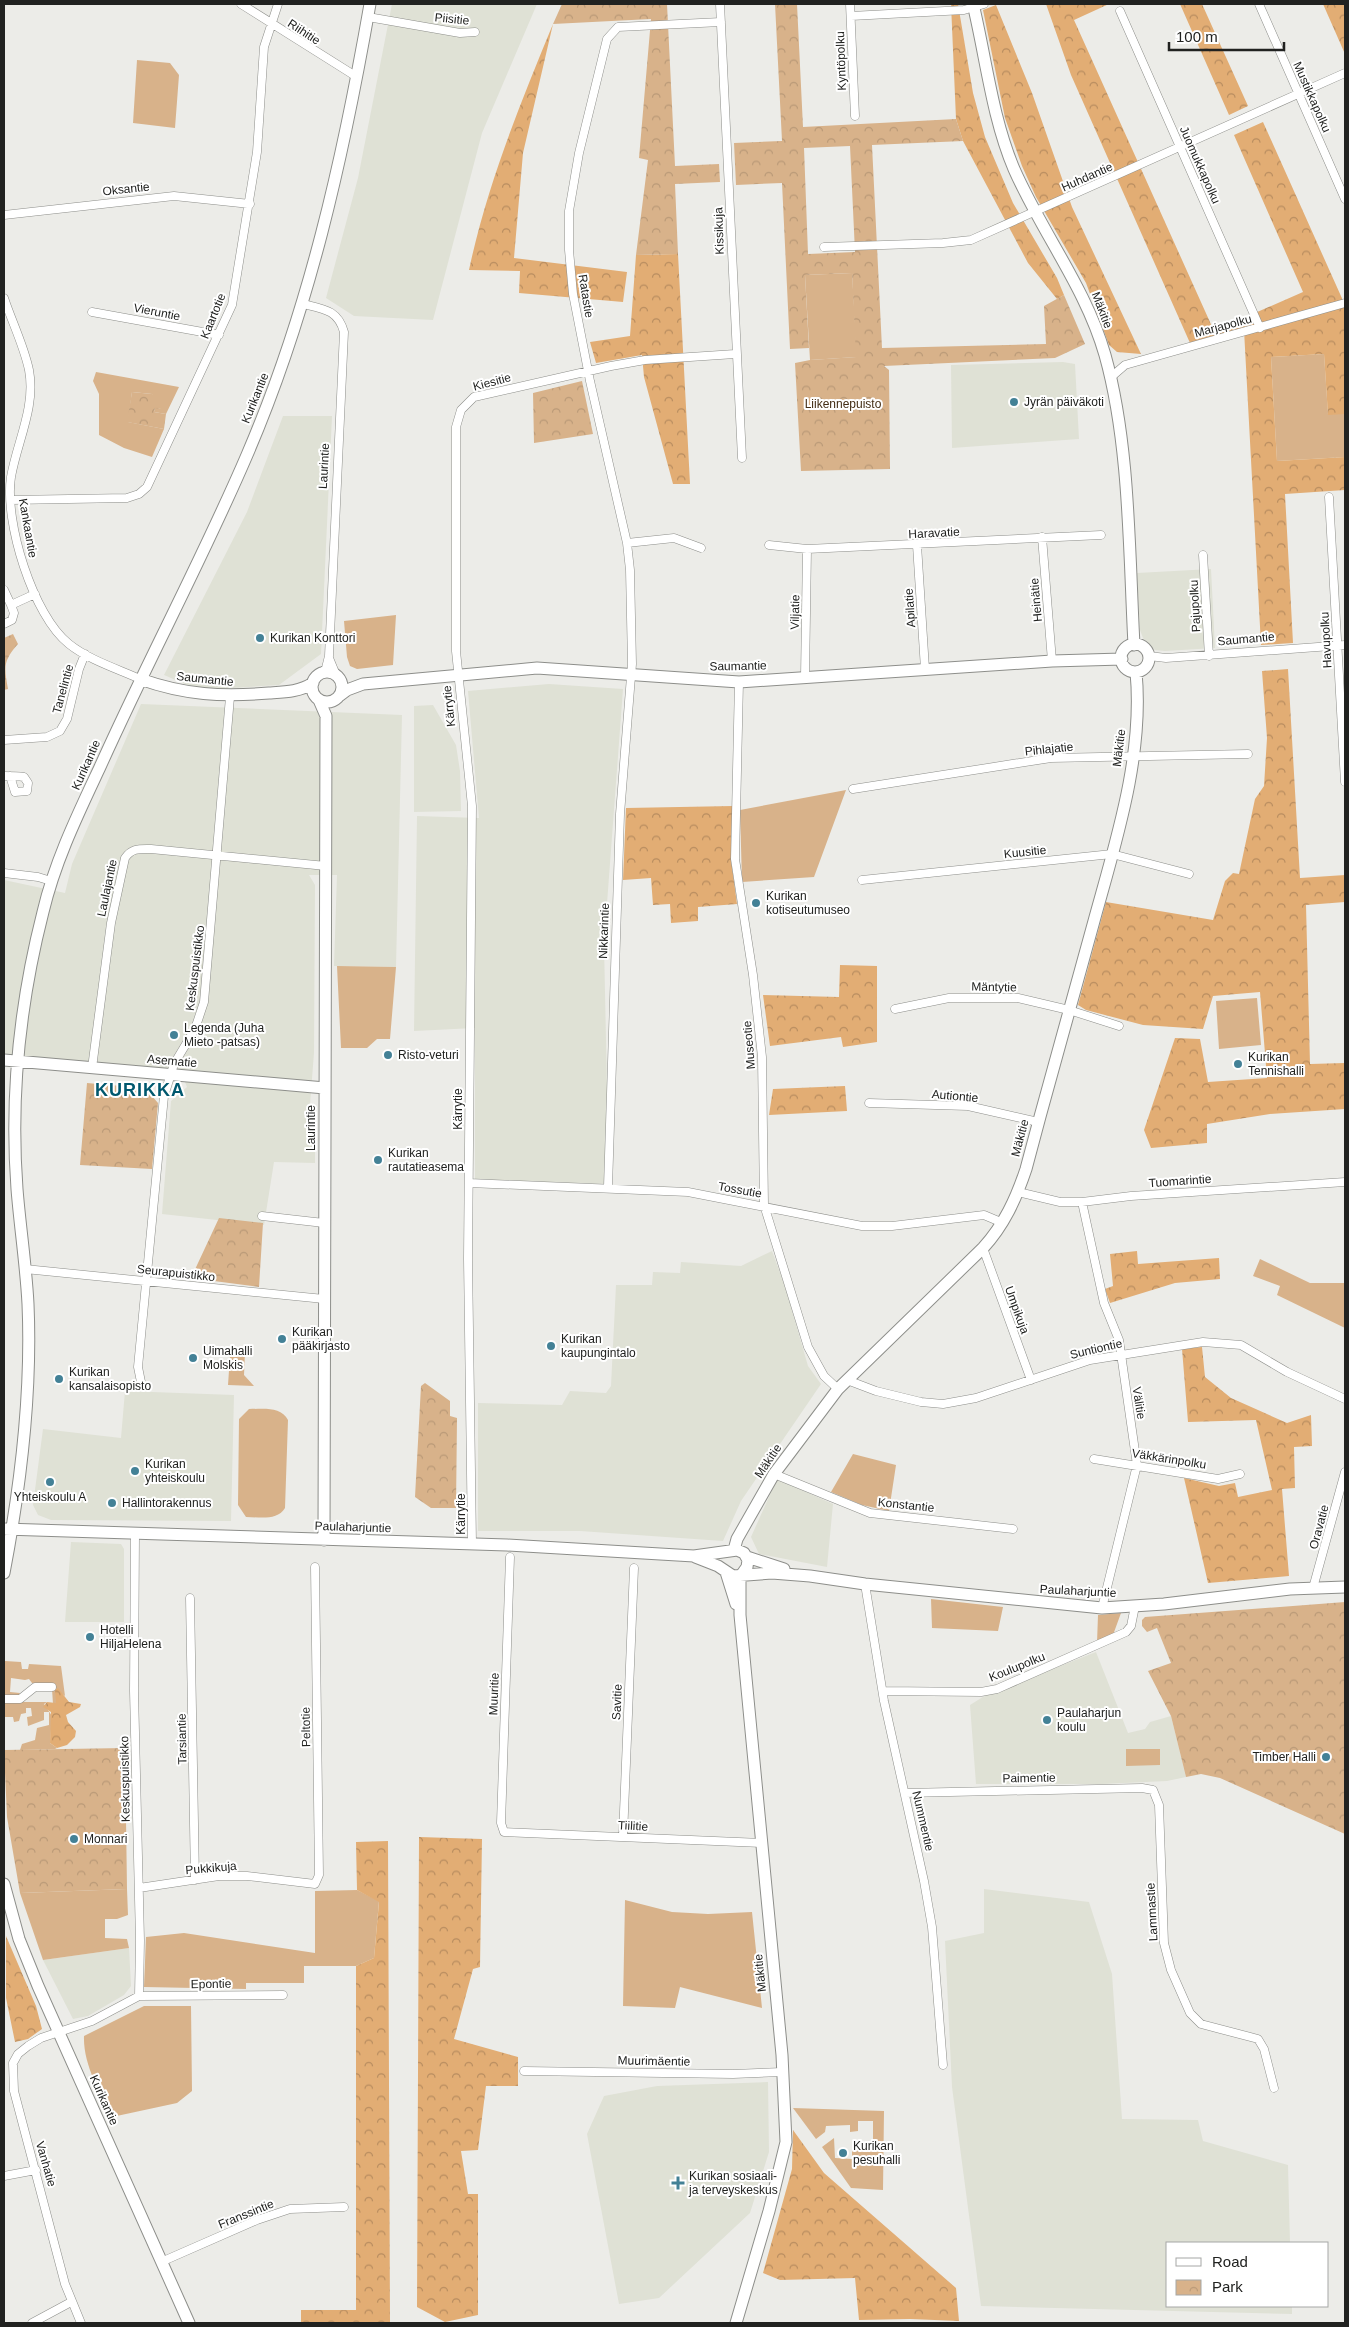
<svg xmlns="http://www.w3.org/2000/svg" width="1349" height="2327" font-family="Arial,sans-serif">
<style>
.built{fill:#dfe1d5}
.grass{fill:#d8b28a}
.forest{fill:url(#forest-crowns)}
.park{fill:url(#park-crowns);fill-rule:evenodd}
.lines{fill:none;stroke-linecap:round;stroke-linejoin:round}
.street-casing{stroke:#8d8e8a;stroke-width:9}
.secondary-casing{stroke:#8d8e8a;stroke-width:13}
.street{stroke:#fff;stroke-width:8}
.secondary{stroke:#fff;stroke-width:11}
.poi-dot{fill:#438196;stroke:#fff;stroke-width:2}
.labels{text-anchor:middle;stroke-width:4;stroke-linejoin:round;paint-order:stroke}
.street-label{font-size:12px;fill:#212220;stroke:#fff}
.poi-label{font-size:12px;fill:#212220;stroke:#fff;text-anchor:start}
.park-label{font-size:12px;fill:#432d14;stroke:#fff}
.district-label{font-size:18px;font-weight:bold;letter-spacing:1px;fill:#00586e;stroke:#fff}
</style>
<defs>
<pattern id="forest-crowns" width="20" height="18" patternUnits="userSpaceOnUse" patternTransform="scale(1.25)"><rect width="20" height="18" fill="#e2ad74"/><path d="M2 6a3 3 0 1 1 6 0M12 15a3 3 0 1 1 6 0" fill="none" stroke="#b78c5f"/></pattern>
<pattern id="park-crowns" width="20" height="18" patternUnits="userSpaceOnUse" patternTransform="scale(1.25)"><rect width="20" height="18" fill="#d8b28a"/><path d="M2 6a3 3 0 1 1 6 0M12 15a3 3 0 1 1 6 0" fill="none" stroke="#b99977"/></pattern>
</defs>
<rect width="100%" height="100%" fill="#ecece8"/>
<path class="built" d="M392 4H537L482 133 433 320 354 316 326 298 358 178Z
M1063 362 1075 364 1079 439 952 448 951 365Z
M283 416H332L321 654 279 685 217 689 192 687 164 675 247 512Z
M1211 569 1215 648 1165 651 1155 650 1148 645 1143 638 1140 630 1137 573Z
M549 684 623 689 604 944 609 1184 475 1180V1028L414 1031 417 816 479 818 468 691Z
M141 704 402 715 396 967 334 966 337 875H309L315 885 314 1053 310 1104 315 1113V1163L274 1162 264 1225 162 1214 171 1101 187 1087 180 1070 4 1055V880L65 893 72 864Z
M433 705 456 745 460 771 461 811 414 812V706Z
M772 1251 785 1286 808 1366 821 1384 741 1501 723 1541 580 1531H478V1403L562 1405 570 1391 606 1393 611 1386 616 1285H652L653 1272 680 1273 681 1262 741 1266Z
M125 1391 234 1395 231 1521 51 1520 38 1515 33 1505 43 1429 121 1438Z
M777 1479 833 1504 827 1567 759 1554 751 1537Z
M71 1542 121 1544 124 1549V1622H65Z
M1096 1652 1128 1733 1145 1729 1150 1722 1171 1716 1186 1777 1167 1781 1102 1784H976L970 1705 986 1695Z
M984 1889 1089 1902 1112 1974 1122 2119 1198 2120 1203 2141 1288 2165 1290 2243H1168V2306H1292V2314L981 2306 952 2087 945 1941 984 1933Z
M129 1948 131 1986 124 1995 88 2016 73 2019 43 1960Z
M768 2082 769 2152 750 2213 659 2298 619 2304 587 2134 604 2096 657 2086Z"/>
<path class="grass" d="M137 60 170 63 179 75 175 128 133 123Z
M852 273 857 357 810 360 805 275Z
M1324 354 1328 414H1345V457L1277 461 1271 357Z
M96 372 179 387 166 414 154 412 155 407 161 409 152 394 132 392 128 422 164 429 152 457 124 448 99 435V394L93 381Z
M396 615 393 665 357 669 350 666 347 657 344 621Z
M846 790 814 877 742 882 740 810Z
M337 966 396 967 390 1039H377L367 1048H341Z
M1257 998 1261 1045 1219 1049 1216 1001Z
M1260 1259 1310 1283H1345V1328L1277 1295 1280 1286 1253 1276Z
M240 1351 245 1352 244 1375 254 1386 228 1385 230 1356 233 1352Z
M249 1409C263 1409 281 1406 288 1420L285 1508C277 1521 260 1517 246 1517L238 1505 239 1419Z
M853 1454 896 1465 889 1511 862 1505 831 1492Z
M931 1599 1003 1607 998 1631 932 1628Z
M1121 1613 1113 1635 1097 1643 1098 1615Z
M5 1661 21 1662 22 1669H28L29 1664 61 1666 65 1696 59 1692 56 1703 53 1704 52 1689 32 1683 29 1679 25 1680 11 1678 10 1692 20 1693 18 1696 4 1697Z
M4 1702H47L44 1704 52 1716 50 1743 57 1748 55 1749 20 1750 22 1744 35 1740 37 1728 49 1725V1712H44V1720L28 1726 27 1717 32 1716 31 1708H26V1713L21 1714 19 1721 14 1722 13 1717H4Z
M1126 1749H1160V1765L1126 1766Z
M127 1889 128 1915 117 1919H105V1938L127 1939 129 1948 43 1960 20 1893Z
M357 1890 379 1901 374 1958 356 1966H304V1983H246V1989L144 1987 146 1937 184 1933 315 1953V1891Z
M625 1900 672 1912 708 1914 752 1912 762 2008 680 1987 675 2008 623 2006Z
M144 2006H191L192 2091 177 2103 112 2117C100 2093 83 2064 84 2036Z
M793 2108 884 2111 883 2190 851 2188 822 2147 834 2138 835 2158 852 2159V2147H873V2121H858V2131L850 2132V2125L826 2126 825 2132 816 2139Z"/>
<path class="forest" d="M951 4H958L973 93 985 137 1013 203 1057 278 1064 295 1057 299 1028 263 963 141 956 119Z
M1046 4H1109L1074 20 1214 331 1303 292 1234 135 1263 122 1345 305V414L1328 415 1324 354 1271 357 1277 461 1345 457V490L1285 494 1293 643 1261 645 1244 330 1190 343 1071 75Z
M1180 4H1202L1248 106 1229 115Z
M1323 4H1345V54Z
M996 5 1032 93 1072 207 1141 354 1117 352 1109 345 1086 283 1036 197 1022 166 1005 118 983 10Z
M553 24 523 153 514 258 627 272 623 302 519 293 520 271 469 270C487 185 520 104 553 24Z
M678 254 690 484H673L644 377 642 355 596 363 590 342 630 336 636 255Z
M1288 669 1300 878 1345 875V902L1306 905 1310 1064 1345 1063V1109L1270 1114 1207 1124V1143L1151 1148 1144 1130 1175 1038 1200 1039 1208 1082 1267 1078 1260 992 1213 996 1203 1029 1143 1025 1086 1010 1078 1005 1106 902 1213 920 1225 881 1233 873 1239 874 1255 799 1264 786 1267 738 1262 671Z
M733 806 731 859 737 904 698 907V921L671 923 670 904 653 905 651 878 623 880 626 808Z
M840 965 877 966V1042L843 1047 841 1037 770 1046 763 995 839 997Z
M845 1086 847 1111 769 1115 773 1089Z
M1137 1251 1138 1264 1219 1258 1220 1279 1175 1283 1110 1303 1105 1289 1113 1286 1110 1254Z
M1202 1347 1205 1377 1231 1398 1287 1423 1311 1415 1312 1446 1294 1447 1295 1488 1282 1489 1289 1576 1208 1583 1184 1478 1219 1486 1235 1483 1238 1497 1272 1490 1256 1420 1188 1422 1182 1349Z
M58 1688 69 1702 81 1704 80 1707 66 1715 68 1722 76 1731 75 1737 67 1745 57 1748 50 1743 51 1712 43 1707 47 1702 56 1703 55 1690Z
M419 1837 482 1839 480 1967 473 1969 454 2039 518 2057V2086H486L478 2150 461 2151 468 2194H478V2315L445 2322 417 2307Z
M388 1841 390 2323H301V2310H356V1966L374 1958 379 1902 357 1890 356 1842Z
M6 1936 36 2006 42 2029 28 2039 15 2042 6 1998Z
M793 2130 824 2173 956 2288 959 2321 910 2319 859 2320 855 2278 780 2280 763 2273 792 2169Z"/>
<path class="park" d="M562 4H667L675 166 719 164 720 182 675 184 678 254 636 255 648 160 639 158 651 19 553 24Z
M775 4H797L803 127 956 119 963 141 872 145 882 348 1046 344 1044 306 1064 295 1085 344 1055 358 884 366 889 370 890 469 801 471 795 363 810 360 856 357 852 273 805 275 809 348 790 349 782 183 736 185 734 143 782 141ZM850 146 855 252 808 254 804 148Z
M582 381 593 434 534 443 533 393Z
M132 392 152 394 163 399 161 409 155 408 154 412 166 414 164 429 127 422Z
M13 634 18 644C3 661 4 667 8 689L4 690V638Z
M87 1083 145 1088 158 1103 152 1169 80 1165Z
M219 1218 263 1223 259 1287 191 1278Z
M425 1383 450 1401V1416L457 1418 456 1508H431L415 1497 421 1386Z
M1345 1602V1834L1220 1778 1201 1774 1186 1777 1171 1716 1148 1671 1171 1663 1157 1628 1147 1632 1142 1626V1620L1145 1617Z
M125 1748 127 1889 20 1893 7 1817 4 1750Z"/>
<g class="lines">
<defs>
<path id="street" d="M241 4 357 77
M720 4 742 458
M850 4 855 116
M1259 4 1345 199
M1120 11 1260 328
M851 16 964 10 984 4
M368 17 460 33 475 32
M4 215 174 196 250 204
M824 247 943 243 971 240 1345 73
M4 298C12 322 24 346 29 370 36 407 17 442 11 477 4 521 33 616 69 644 89 660 118 669 140 679
M303 304C324 309 338 310 344 332L329 656 326 668 321 674
M92 312 219 335
M1110 378 1125 365 1345 303
M1329 497 1345 782
M11 500 127 498 139 494 147 487 232 305 257 152 264 47 278 4
M1042 537 1052 661
M627 543 674 538 701 548
M769 545 807 549 1101 535
M917 545 925 669
M1203 555 1209 656
M4 590 11 605
M4 624 12 620 14 613 11 605 35 594
M1149 656 1166 658 1345 645
M329 658 336 675
M805 677 807 549
M739 682 735 859 753 975 762 1057 764 1205 808 1347 824 1376 838 1389
M4 740 47 737 60 731 67 719 79 669 85 654
M4 776C10 776 17 776 24 777L28 783 27 791 15 792 10 776
M853 789 1051 758 1248 754
M4 873 38 877 51 881
M862 880 1112 854 1189 874
M895 1009 949 998H1018L1069 1010 1119 1026
M92 1068 111 923 125 858C132 848 139 849 151 849L326 866
M869 1103 968 1106 1038 1122
M469 1183 688 1192 862 1226H892L984 1215 1003 1223
M608 1187 620 814 632 664 630 570 627 543 590 381 573 294 569 250V211L579 153 607 39 618 27 721 22
M1018 1192 1060 1202H1082L1131 1196 1345 1182
M1082 1202 1104 1303 1119 1340 1137 1465 1102 1608
M262 1216 324 1223
M983 1248 1031 1380
M25 1269 324 1299
M847 1380 876 1391 921 1402 943 1404 976 1398 1090 1360 1203 1342 1241 1345 1287 1372 1345 1399
M141 1382 138 1367 164 1096 174 1064 195 1029 204 1002 230 697
M1094 1459 1218 1479 1240 1474
M774 1474 870 1513 1013 1529
M135 1534 134 1691 140 1940 139 1996
M472 1544 468 1259 472 806 456 651V427L461 410 474 397 611 366 645 360 735 354
M510 1557 501 1823 504 1832 762 1843
M865 1584 884 1701 924 1881 932 1927 943 2065
M1313 1588 1345 1472
M190 1598 195 1880
M883 1691 981 1692 997 1689 1126 1632 1131 1626 1135 1606
M4 1699H20L35 1687H52
M905 1793 1142 1788 1153 1790 1159 1805 1164 1943 1171 1970 1190 2013 1201 2024 1258 2039 1264 2049 1274 2088
M623 1836 634 1568
M139 1888 219 1876H247L315 1884 319 1875 315 1567
M524 2071 733 2074 783 2072
M4 2176 36 2170
M161 2262 257 2220 290 2209 344 2207
M32 2323 71 2302
M81 2323 65 2284 14 2091 13 2063 18 2054 28 2046 41 2038 92 2021 139 1996 283 1995"/>
<path id="secondary" d="M973 4C986 58 992 117 1014 169 1042 233 1086 288 1105 355 1130 444 1129 552 1134 645
M1121 658a14 14 0 1 1 28 0a14 14 0 1 1-28 0Z
M312 687a15 15 0 1 1 30 0a15 15 0 1 1-30 0Z
M140 679C185 695 222 697 269 693 285 692 299 692 313 683
M339 696 347 690 363 684 537 668 739 682 1052 661 1122 659
M319 700 326 716 324 1540
M4 1060 325 1088
M4 1529 507 1545 694 1556 737 1550 744 1553 748 1560 747 1567 742 1574
M734 1550 737 1539 774 1474 838 1389 983 1248C1004 1225 1016 1199 1026 1169 1048 1086 1071 1003 1094 921 1116 841 1144 755 1136 672
M695 1557 718 1566 733 1576 772 1573 810 1576 865 1584 1102 1608 1164 1604 1290 1589 1345 1587
M747 1557 784 1569
M726 1572 736 1604
M4 1573C21 1484 32 1395 28 1304 26 1265 20 1227 17 1189 10 1096 20 1002 43 912 55 861 78 814 100 767 147 662 202 560 247 455 309 311 343 158 370 4
M4 1884 19 1939 38 1986 189 2323
M736 2323 769 2211 786 2142 782 2055 740 1615V1575"/>
</defs>
<use href="#street" class="street-casing"/>
<use href="#secondary" class="secondary-casing"/>
<use href="#street" class="street"/>
<use href="#secondary" class="secondary"/>
</g>
<g class="poi-dot">
<circle cx="1014" cy="402" r="5"/>
<circle cx="260" cy="638" r="5"/>
<circle cx="756" cy="903" r="5"/>
<circle cx="174" cy="1035" r="5"/>
<circle cx="388" cy="1055" r="5"/>
<circle cx="1238" cy="1064" r="5"/>
<circle cx="378" cy="1160" r="5"/>
<circle cx="282" cy="1339" r="5"/>
<circle cx="551" cy="1346" r="5"/>
<circle cx="193" cy="1358" r="5"/>
<circle cx="59" cy="1379" r="5"/>
<circle cx="135" cy="1471" r="5"/>
<circle cx="50" cy="1482" r="5"/>
<circle cx="112" cy="1503" r="5"/>
<circle cx="90" cy="1637" r="5"/>
<circle cx="1047" cy="1720" r="5"/>
<circle cx="1326" cy="1757" r="5"/>
<circle cx="74" cy="1839" r="5"/>
<circle cx="843" cy="2153" r="5"/>
<path d="M675.5 2175.5h5v5h5v5h-5v5h-5v-5h-5v-5h5z"/>
</g>
<g class="labels">
<g class="street-label">
<text transform="translate(452 19) rotate(6)" y="4">Piisitie</text>
<text transform="translate(304 32) rotate(33)" y="4">Riihitie</text>
<text transform="translate(841 61) rotate(-92)" y="4">Kyntöpolku</text>
<text transform="translate(1312 97) rotate(66)" y="4">Mustikkapolku</text>
<text transform="translate(1200 165) rotate(66)" y="4">Juomukkapolku</text>
<text transform="translate(1087 177) rotate(-24)" y="4">Huhdantie</text>
<text transform="translate(126 189) rotate(-6)" y="4">Oksantie</text>
<text transform="translate(719 231) rotate(-92)" y="4">Kissikuja</text>
<text transform="translate(586 296) rotate(81)" y="4">Ratastie</text>
<text transform="translate(1102 310) rotate(69)" y="4">Mäkitie</text>
<text transform="translate(157 312) rotate(11)" y="4">Vieruntie</text>
<text transform="translate(213 316) rotate(-68)" y="4">Kaartotie</text>
<text transform="translate(1223 326) rotate(-15)" y="4">Marjapolku</text>
<text transform="translate(492 382) rotate(-15)" y="4">Kiesitie</text>
<text transform="translate(255 398) rotate(-68)" y="4">Kurikantie</text>
<text transform="translate(324 466) rotate(-87)" y="4">Laurintie</text>
<text transform="translate(28 528) rotate(80)" y="4">Kankaantie</text>
<text transform="translate(934 533) rotate(-3)" y="4">Haravatie</text>
<text transform="translate(1036 600) rotate(-95)" y="4">Heinätie</text>
<text transform="translate(1195 606) rotate(-93)" y="4">Pajupolku</text>
<text transform="translate(910 608) rotate(-94)" y="4">Apilatie</text>
<text transform="translate(795 612) rotate(-89)" y="4">Viljatie</text>
<text transform="translate(1246 639) rotate(-5)" y="4">Saumantie</text>
<text transform="translate(1326 640) rotate(-93)" y="4">Havupolku</text>
<text transform="translate(738 666) rotate(-1)" y="4">Saumantie</text>
<text transform="translate(205 679) rotate(6)" y="4">Saumantie</text>
<text transform="translate(63 689) rotate(-75)" y="4">Tanelintie</text>
<text transform="translate(449 706) rotate(-96)" y="4">Kärrytie</text>
<text transform="translate(1119 748) rotate(-83)" y="4">Mäkitie</text>
<text transform="translate(1049 749) rotate(-6)" y="4">Pihlajatie</text>
<text transform="translate(86 765) rotate(-66)" y="4">Kurikantie</text>
<text transform="translate(1025 852) rotate(-6)" y="4">Kuusitie</text>
<text transform="translate(107 888) rotate(-78)" y="4">Laulajantie</text>
<text transform="translate(604 931) rotate(-88)" y="4">Nikkarintie</text>
<text transform="translate(195 968) rotate(-83)" y="4">Keskuspuistikko</text>
<text transform="translate(994 987) rotate(1)" y="4">Mäntytie</text>
<text transform="translate(749 1045) rotate(-95)" y="4">Museotie</text>
<text transform="translate(172 1061) rotate(5)" y="4">Asematie</text>
<text transform="translate(955 1096) rotate(5)" y="4">Autiontie</text>
<text transform="translate(458 1109) rotate(-90)" y="4">Kärrytie</text>
<text transform="translate(311 1128) rotate(-90)" y="4">Laurintie</text>
<text transform="translate(1020 1138) rotate(-75)" y="4">Mäkitie</text>
<text transform="translate(1180 1181) rotate(-4)" y="4">Tuomarintie</text>
<text transform="translate(740 1190) rotate(10)" y="4">Tossutie</text>
<text transform="translate(176 1273) rotate(6)" y="4">Seurapuistikko</text>
<text transform="translate(1017 1310) rotate(70)" y="4">Umpikuja</text>
<text transform="translate(1096 1349) rotate(-13)" y="4">Suntiontie</text>
<text transform="translate(1139 1403) rotate(81)" y="4">Välitie</text>
<text transform="translate(1169 1459) rotate(9)" y="4">Väkkärinpolku</text>
<text transform="translate(768 1461) rotate(-56)" y="4">Mäkitie</text>
<text transform="translate(906 1505) rotate(6)" y="4">Konstantie</text>
<text transform="translate(461 1514) rotate(-90)" y="4">Kärrytie</text>
<text transform="translate(353 1527) rotate(2)" y="4">Paulaharjuntie</text>
<text transform="translate(1319 1527) rotate(-75)" y="4">Oravatie</text>
<text transform="translate(1078 1591) rotate(3)" y="4">Paulaharjuntie</text>
<text transform="translate(1017 1667) rotate(-22)" y="4">Koulupolku</text>
<text transform="translate(494 1694) rotate(-88)" y="4">Muuritie</text>
<text transform="translate(617 1702) rotate(-88)" y="4">Savitie</text>
<text transform="translate(306 1727) rotate(-91)" y="4">Peltotie</text>
<text transform="translate(182 1739) rotate(-91)" y="4">Tarsiantie</text>
<text transform="translate(1029 1778) rotate(-1)" y="4">Paimentie</text>
<text transform="translate(125 1779) rotate(-91)" y="4">Keskuspuistikko</text>
<text transform="translate(923 1821) rotate(77)" y="4">Nummentie</text>
<text transform="translate(633 1826) rotate(3)" y="4">Tiilitie</text>
<text transform="translate(211 1868) rotate(-5)" y="4">Pukkikuja</text>
<text transform="translate(1152 1912) rotate(-93)" y="4">Lammastie</text>
<text transform="translate(760 1973) rotate(-96)" y="4">Mäkitie</text>
<text transform="translate(211 1984) rotate(-1)" y="4">Epontie</text>
<text transform="translate(654 2061) rotate(1)" y="4">Muurimäentie</text>
<text transform="translate(104 2100) rotate(66)" y="4">Kurikantie</text>
<text transform="translate(46 2164) rotate(74)" y="4">Vanhatie</text>
<text transform="translate(246 2214) rotate(-22)" y="4">Franssintie</text>
</g>
<g class="poi-label">
<text x="1024" y="406">Jyrän päiväkoti</text>
<text x="270" y="642">Kurikan Konttori</text>
<text x="766" y="900">Kurikan<tspan x="766" dy="14">kotiseutumuseo</tspan></text>
<text x="184" y="1032">Legenda (Juha<tspan x="184" dy="14">Mieto -patsas)</tspan></text>
<text x="398" y="1059">Risto-veturi</text>
<text x="1248" y="1061">Kurikan<tspan x="1248" dy="14">Tennishalli</tspan></text>
<text x="388" y="1157">Kurikan<tspan x="388" dy="14">rautatieasema</tspan></text>
<text x="292" y="1336">Kurikan<tspan x="292" dy="14">pääkirjasto</tspan></text>
<text x="561" y="1343">Kurikan<tspan x="561" dy="14">kaupungintalo</tspan></text>
<text x="203" y="1355">Uimahalli<tspan x="203" dy="14">Molskis</tspan></text>
<text x="69" y="1376">Kurikan<tspan x="69" dy="14">kansalaisopisto</tspan></text>
<text x="145" y="1468">Kurikan<tspan x="145" dy="14">yhteiskoulu</tspan></text>
<text x="50" y="1501" text-anchor="middle">Yhteiskoulu A</text>
<text x="122" y="1507">Hallintorakennus</text>
<text x="100" y="1634">Hotelli<tspan x="100" dy="14">HiljaHelena</tspan></text>
<text x="1057" y="1717">Paulaharjun<tspan x="1057" dy="14">koulu</tspan></text>
<text x="1316" y="1761" text-anchor="end">Timber Halli</text>
<text x="84" y="1843">Monnari</text>
<text x="853" y="2150">Kurikan<tspan x="853" dy="14">pesuhalli</tspan></text>
<text x="689" y="2180">Kurikan sosiaali-<tspan x="689" dy="14">ja terveyskeskus</tspan></text>
</g>
<g class="park-label">
<text x="843" y="408">Liikennepuisto</text>
</g>
<g class="district-label">
<text x="140" y="1096">KURIKKA</text>
</g>
</g>
<rect width="1349" height="2327" fill="none" stroke="#212220" stroke-width="10"/>
<rect x="1166" y="2242" width="162" height="65" fill="#ffffff" stroke="#a6a7a6"/>
<rect x="1176" y="2258" width="25" height="8" fill="#ffffff" stroke="#a6a7a6"/>
<text x="1212" y="2267" font-size="15" fill="#212220">Road</text>
<rect x="1176" y="2280" width="25" height="15" fill="url(#park-crowns)" stroke="#a6a7a6"/>
<text x="1212" y="2292" font-size="15" fill="#212220">Park</text>
<path d="M1169 42v8h115v-8" fill="none" stroke="#212220" stroke-width="2.5"/>
<text x="1176" y="42" font-size="15" fill="#212220" stroke="#ffffff" stroke-width="4" paint-order="stroke">100 m</text>
</svg>
